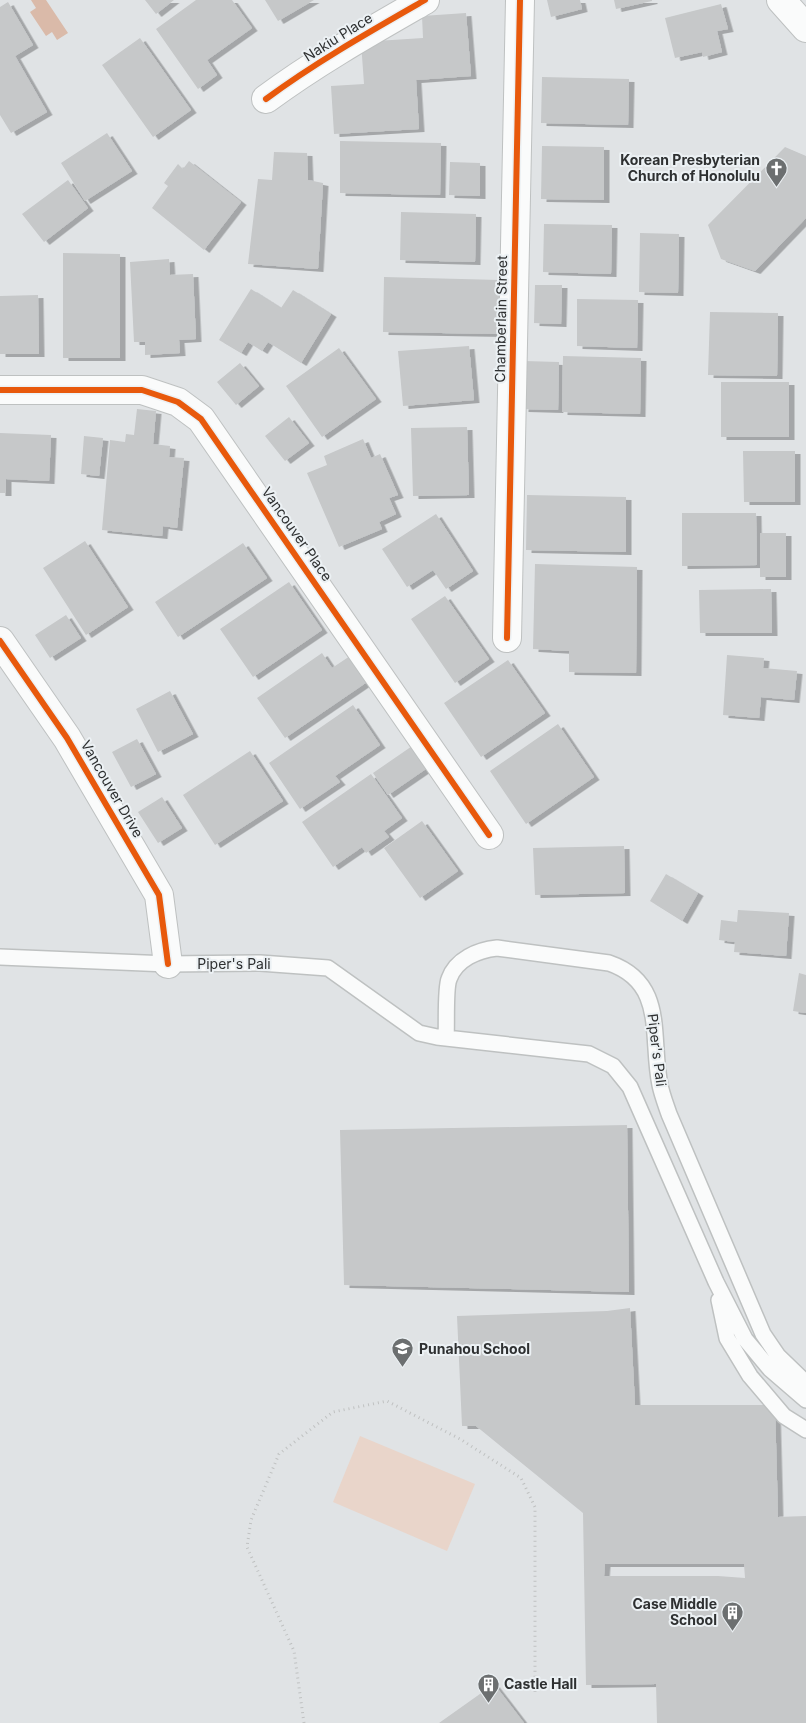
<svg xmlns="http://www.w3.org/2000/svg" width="806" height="1723" font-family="Inter,sans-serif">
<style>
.green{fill:#e9d5ca}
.water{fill:#dabaa9}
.building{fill:#c6c8c9;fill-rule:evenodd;filter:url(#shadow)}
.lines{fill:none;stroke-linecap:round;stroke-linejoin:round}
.lane-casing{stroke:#bec1c1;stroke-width:18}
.street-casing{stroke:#bec1c1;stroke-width:30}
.secondary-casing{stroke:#bec1c1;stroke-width:30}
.path{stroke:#bfc1c1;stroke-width:3;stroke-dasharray:1 4;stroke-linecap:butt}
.lane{stroke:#fafbfb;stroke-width:15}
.street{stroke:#fafbfb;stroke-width:28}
.secondary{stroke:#fafbfb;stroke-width:28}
.cycleway-casing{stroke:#ecf1f4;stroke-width:9}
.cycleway{stroke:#e8590c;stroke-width:6}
.labels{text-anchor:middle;stroke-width:4;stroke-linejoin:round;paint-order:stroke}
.street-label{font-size:14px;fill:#2e3031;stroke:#ecf1f4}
.poi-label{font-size:14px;font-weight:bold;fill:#2e3031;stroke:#ecf1f4;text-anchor:end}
</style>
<defs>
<filter id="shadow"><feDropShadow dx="5.5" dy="3" stdDeviation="0" flood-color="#0004"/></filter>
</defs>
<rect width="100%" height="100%" fill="#e0e3e5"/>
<path class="green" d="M360 1436 475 1484 447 1551 333 1502Z"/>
<path class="water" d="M31 0H46L68 33 57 40 52 32 46 36 30 12 36 8Z"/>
<path class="building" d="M145 0H174L156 14Z
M196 0H232L252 28 207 60 217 75 198 89 156 29Z
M265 0H314L278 21Z
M547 0H580L582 9 551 17Z
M614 0H652V1L616 9Z
M8 2 33 45 15 56 47 112 11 133 0 115V7Z
M721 4 728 29 717 31 722 52 703 57 702 52 675 58 665 18Z
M466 13 471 76 416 80 419 129 334 134 331 86 364 84 361 42 423 38 422 16Z
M140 38 191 110 153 137 102 65Z
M542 77 629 79 628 125 541 123Z
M107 133 132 171 85 201 61 163Z
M340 141 441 143 440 195 340 193Z
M542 146 604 147V200L541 199Z
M785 147 806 156V218L755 271 721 259 708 225Z
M274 152 307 153 308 180 323 183 318 269 248 264 258 179 272 180Z
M189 161 241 202 204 250 152 208 168 186 164 183 178 164 183 169Z
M450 162 480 163V196L449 195Z
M68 180 88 208 44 242 22 214Z
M401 212 476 214 475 262 400 260Z
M544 224 612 225 611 274 543 272Z
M640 233 679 234 678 293 639 292Z
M63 253 120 254V358H63Z
M169 259 170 275 193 274 196 339 179 340 180 353 145 355V342H134L130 262Z
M384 277 500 280V334L383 332Z
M535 285H562L561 324 534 323Z
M251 289 281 308 293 290 331 314 301 363 268 342 262 351 248 342 241 353 219 340Z
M38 295 39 354H0V296Z
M577 299 638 300 637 348 577 346Z
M710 312 778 313 777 376 708 375Z
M469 346 474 400 403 406 398 351Z
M339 348 376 399 322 437 286 386Z
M563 356 641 358 640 414 562 412Z
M524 361 559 362 558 410 523 409Z
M240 363 259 386 236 405 217 382Z
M721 382H789V437H721Z
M137 409 156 411 153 444 170 446 169 457 184 458 177 528 163 526 162 536 102 530 110 440 125 442 126 434 134 435Z
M289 417 309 443 285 461 265 436Z
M467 427 469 495 413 496 411 428Z
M0 433 51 435 49 481 6 479V493H0Z
M84 436 103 438 99 476 81 474Z
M363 439 371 458 380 454 398 495 389 498 396 514 379 522 382 529 339 547 307 473 327 465 324 456Z
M743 451H795V502H744Z
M527 495 626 497V552L526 550Z
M682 513H756L757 565 682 566Z
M436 514 473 571 446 589 433 570 407 587 382 549Z
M760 533H786V577H760Z
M85 541 128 607 86 635 43 568Z
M243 543 267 578 178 637 155 602Z
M535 564 637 567 636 673 569 672V651L533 649Z
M289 582 322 630 253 677 220 629Z
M771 589 772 633H700L699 590Z
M445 596 489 659 455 683 411 619Z
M66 615 81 638 50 658 35 635Z
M322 653 332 668 350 656 367 682 285 738 257 698Z
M727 655 764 658 763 668 797 671 794 700 761 697 759 718 723 715Z
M508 660 545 713 481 757 444 703Z
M170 691 193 734 158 752 136 709Z
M353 705 380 745 335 776 340 782 300 809 269 763Z
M558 724 594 777 526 824 490 771Z
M137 739 156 774 131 787 112 752Z
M418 742 433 764 388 795 373 773Z
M250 751 283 801 215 845 183 795Z
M371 774 402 818 384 831 389 837 366 853 362 847 333 867 302 822Z
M162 797 182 828 158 843 138 812Z
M422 821 458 871 420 898 384 848Z
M624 846 625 893 535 895 533 848Z
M666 874 698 893 682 921 650 901Z
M738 910 789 913 786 956 734 952 735 942 719 940 721 920 737 922Z
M799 973 806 975V1013L793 1011Z
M627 1125 629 1292 344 1285 340 1130Z
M630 1308 635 1405H775L778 1517 806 1516V1723H657L656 1684 586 1685 583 1513 476 1426H462L457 1316 607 1311ZM605 1564H744L745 1578 718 1576H604Z
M494 1684 524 1723H439Z"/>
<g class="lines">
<defs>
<path id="lane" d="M0 957 168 964 260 963 328 968 419 1033 437 1037 589 1054 613 1066 630 1087 716 1282 745 1339 770 1369 806 1400
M446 1038C447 1025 445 989 449 979 456 959 478 950 497 948L609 963C667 983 650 1037 660 1085 662 1095 666 1105 669 1114L763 1334 778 1356 806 1383
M719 1300 727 1338 750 1376 784 1416 806 1430"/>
<path id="street" d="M266 99C316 62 371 31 425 0
M0 390H142L178 402 201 419 489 835
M507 638 520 0
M0 641 67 738 159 895 168 964"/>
<path id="secondary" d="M781 0 806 28"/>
</defs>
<use href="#lane" class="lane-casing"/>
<use href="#street" class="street-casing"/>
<use href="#secondary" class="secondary-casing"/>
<path class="path" d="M304 1723 294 1651 247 1547 251 1520 279 1454 333 1412 387 1401 460 1439 521 1478 535 1507V1694"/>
<use href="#lane" class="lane"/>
<use href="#street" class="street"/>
<use href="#secondary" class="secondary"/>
<defs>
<path id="cycleway" d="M266 99C316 62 371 31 425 0
M0 390H142L178 402 201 419 489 835
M507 638 520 0
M0 641 67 738 159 895 168 964"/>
</defs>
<use href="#cycleway" class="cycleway-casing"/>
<use href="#cycleway" class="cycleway"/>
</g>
<defs>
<symbol id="church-pin" viewBox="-11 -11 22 30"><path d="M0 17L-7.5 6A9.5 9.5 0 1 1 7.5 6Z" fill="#6c6f70" stroke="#ecf1f4"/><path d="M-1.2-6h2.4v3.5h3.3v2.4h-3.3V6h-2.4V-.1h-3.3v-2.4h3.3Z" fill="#fff"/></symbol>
<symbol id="school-pin" viewBox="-11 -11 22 30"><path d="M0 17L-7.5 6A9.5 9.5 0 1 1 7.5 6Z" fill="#6c6f70" stroke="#ecf1f4"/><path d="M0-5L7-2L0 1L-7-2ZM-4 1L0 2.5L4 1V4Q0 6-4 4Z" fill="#fff"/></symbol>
<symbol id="building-pin" viewBox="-11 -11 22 30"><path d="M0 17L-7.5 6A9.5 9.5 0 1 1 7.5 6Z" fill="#6c6f70" stroke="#ecf1f4"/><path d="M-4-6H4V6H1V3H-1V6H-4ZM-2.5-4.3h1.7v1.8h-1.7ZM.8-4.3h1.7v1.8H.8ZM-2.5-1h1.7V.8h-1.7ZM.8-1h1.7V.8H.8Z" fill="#fff"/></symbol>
</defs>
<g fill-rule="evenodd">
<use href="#church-pin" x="764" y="156" width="25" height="34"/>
<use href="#school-pin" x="390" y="1336" width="25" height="34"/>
<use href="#building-pin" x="720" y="1600" width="25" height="34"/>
<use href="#building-pin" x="476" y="1672" width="25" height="34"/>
</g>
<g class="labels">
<g class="street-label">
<text transform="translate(338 37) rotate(-32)" y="5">Nakiu Place</text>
<text transform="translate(501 319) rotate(-89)" y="5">Chamberlain Street</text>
<text transform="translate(297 534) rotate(55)" y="5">Vancouver Place</text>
<text transform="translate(112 789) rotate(60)" y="5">Vancouver Drive</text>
<text x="234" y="969">Piper's Pali</text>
<text transform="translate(657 1050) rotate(83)" y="5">Piper's Pali</text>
</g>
<g class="poi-label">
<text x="760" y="165">Korean Presbyterian<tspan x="760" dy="16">Church of Honolulu</tspan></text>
<text x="419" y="1354" text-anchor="start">Punahou School</text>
<text x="717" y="1609">Case Middle<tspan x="717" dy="16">School</tspan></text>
<text x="504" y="1689" text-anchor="start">Castle Hall</text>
</g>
</g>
</svg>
